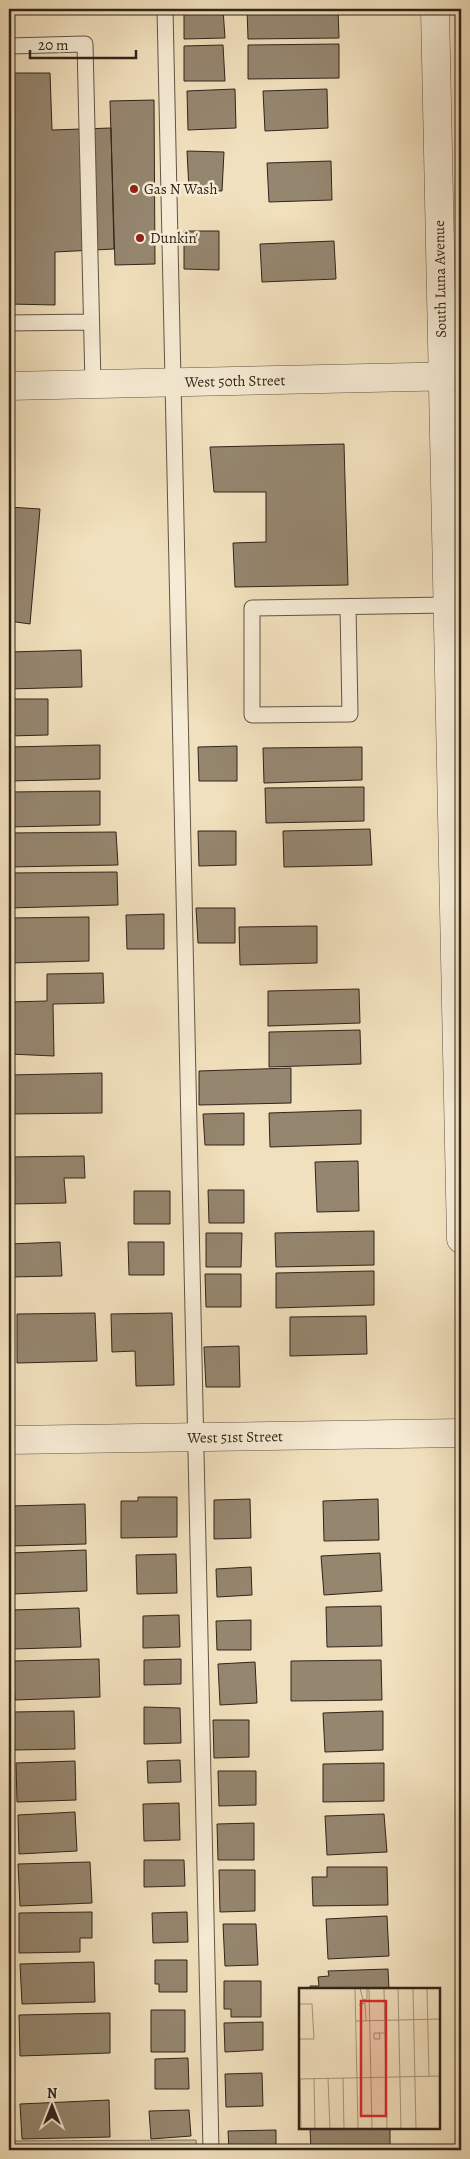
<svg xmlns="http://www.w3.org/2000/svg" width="470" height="2159" font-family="Alegreya,serif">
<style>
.green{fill:#d0c0a1;stroke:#80725e}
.building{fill:#95866f;stroke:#31251a}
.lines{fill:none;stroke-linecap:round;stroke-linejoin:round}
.service-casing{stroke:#615443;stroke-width:17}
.minor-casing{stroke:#615443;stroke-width:29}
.service{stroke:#f6ebd4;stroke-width:15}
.minor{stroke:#f6ebd4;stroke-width:28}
.poi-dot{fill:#8f2418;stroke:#f6ebd4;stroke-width:2}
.labels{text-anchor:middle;stroke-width:5;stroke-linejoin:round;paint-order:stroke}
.poi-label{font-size:15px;fill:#31251a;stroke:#f6ebd4;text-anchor:start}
.street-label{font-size:15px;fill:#31251a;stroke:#f6ebd4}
.inset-road{fill:none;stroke:#a4957c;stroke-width:1}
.view{fill:#d62828;fill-opacity:0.15;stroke:#d62828;stroke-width:2.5}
.inset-edge{fill:none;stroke:#31251a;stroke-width:2.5}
</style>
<rect width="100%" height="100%" fill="#f1e0bd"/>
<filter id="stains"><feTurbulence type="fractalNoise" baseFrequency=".004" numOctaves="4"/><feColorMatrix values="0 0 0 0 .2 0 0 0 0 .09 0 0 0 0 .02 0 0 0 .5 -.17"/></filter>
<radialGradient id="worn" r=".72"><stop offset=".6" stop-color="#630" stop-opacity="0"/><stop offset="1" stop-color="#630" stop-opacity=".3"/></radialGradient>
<path class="green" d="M196 2140 197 2150H9V2141Z"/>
<path class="building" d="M184 9H223L225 38 184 39Z
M247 9H338L339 38 248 39Z
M339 44V78L248 79V45Z
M223 45 225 81H184V46Z
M9 73H50L52 130 111 128 114 249 55 252V305L9 304Z
M235 89 236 128 188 130 187 91Z
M327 89 328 128 265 131 263 91Z
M154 100 155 264 115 265 110 101Z
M187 151 224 152 222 191 189 190Z
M331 161 332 200 269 202 267 163Z
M184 231H219V270L184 269Z
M334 241 336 279 262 282 260 244Z
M344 444 348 585 235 587 233 543 266 542V492H214L210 447Z
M9 507 40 509 30 624 9 621Z
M81 650 82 687 9 689V652Z
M9 699H48V735L9 736Z
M100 745V779L9 781V747Z
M237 746V781H199L198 747Z
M362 747V780L264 783 263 748Z
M364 787V821L266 823 265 788Z
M100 791V825L9 827V792Z
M370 829 372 865 284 867 283 831Z
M198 831H236V865L199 866Z
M116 832 118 865 9 867V833Z
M117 872 118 905 9 908V873Z
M196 908H235V943H198Z
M164 914V949H127L126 915Z
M89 917V961L9 963V918Z
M317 926V963L240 965 239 927Z
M103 973 104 1003 53 1004 54 1056 9 1054V1002L47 1001V974Z
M359 989 360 1023 268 1026V991Z
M360 1030 361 1064 269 1067V1032Z
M291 1068V1103L199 1105V1071Z
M102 1073V1113L9 1114V1075Z
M361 1110V1144L270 1147 269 1113Z
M244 1113V1145H205L203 1114Z
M84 1156 85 1178H64L66 1203 9 1204V1157Z
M358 1161 359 1211 317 1212 315 1162Z
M208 1190H244V1223H209Z
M134 1191H170V1224H134Z
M374 1231V1265L276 1267 275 1233Z
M206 1233H242L241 1267H206Z
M60 1242 62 1276 9 1277V1244Z
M128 1242H164V1275H129Z
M374 1271V1305L276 1308V1273Z
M205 1274H241V1307H206Z
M95 1313 97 1361 17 1363V1314Z
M172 1313 174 1385 136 1386 135 1351 112 1352 111 1314Z
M366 1316 367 1354 290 1356V1317Z
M239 1346 240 1387H206L204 1347Z
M138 1497H177V1537L121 1538V1501H138Z
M250 1499 251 1538 214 1539V1500Z
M378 1499 379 1540 324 1541 323 1501Z
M85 1504 86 1544 12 1546 10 1506Z
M86 1550 87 1591 12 1594 11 1553Z
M380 1553 382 1591 324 1595 321 1556Z
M176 1554 177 1593 137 1594 136 1555Z
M251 1567 252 1595 217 1597 216 1569Z
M381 1606 382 1646 327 1647 326 1607Z
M79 1608 81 1647 13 1649 12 1610Z
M179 1615 180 1647 143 1648V1616Z
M251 1620V1650H217L216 1621Z
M99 1659 100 1697 15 1700 13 1661Z
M181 1659V1684L144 1685V1660Z
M381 1660 382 1700 291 1701V1661Z
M255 1662 257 1703 220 1705 218 1664Z
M144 1707 180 1708 181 1743 144 1744Z
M74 1711 75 1749 14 1750 13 1712Z
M383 1711V1750L325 1752 323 1713Z
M213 1720H249V1757L214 1758Z
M180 1760 181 1782 148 1783 147 1761Z
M75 1761 76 1800 17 1802 16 1763Z
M384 1763V1801L323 1802V1764Z
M218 1771H256V1805L219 1806Z
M179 1803 180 1840 144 1841 143 1804Z
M75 1812 77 1851 19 1854 18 1815Z
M384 1814 387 1852 327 1855 325 1816Z
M254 1823V1860H218L217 1824Z
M144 1860H184L185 1886 144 1887Z
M90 1862 92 1903 20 1906 18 1864Z
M327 1867H387L388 1905 313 1906 312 1877H327Z
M219 1870H255V1911L220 1912Z
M92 1912V1938H80V1952L19 1953V1913Z
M187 1912 188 1942 153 1943 152 1913Z
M387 1916 389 1956 328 1959 326 1919Z
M223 1924H256L258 1965 225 1966Z
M155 1960H187V1992H159V1984H155Z
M94 1962 95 2002 22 2004 20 1964Z
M388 1969 389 1989H310V1986H319L318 1977 329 1976 328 1971Z
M224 1981H261V2017H231V2009H224Z
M151 2010H185V2052H151Z
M110 2013V2053L20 2056 19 2015Z
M263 2022V2050L225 2052 224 2023Z
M188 2058 189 2089H155V2059Z
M262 2073 263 2106 226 2107 225 2074Z
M109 2100 110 2137 22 2139 20 2104Z
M189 2110 191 2136 151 2139 149 2111Z
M310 2128H390V2150H311Z
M276 2130V2150H229L228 2131Z"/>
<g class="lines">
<defs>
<path id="service" d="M165 9 211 2150
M9 46 85 44 93 384
M9 323 91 322
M348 607 350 714 252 715V608L448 605"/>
<path id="minor" d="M435 9 461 1239
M9 386 460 376
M9 1440 461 1433"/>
</defs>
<use href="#service" class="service-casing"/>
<use href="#minor" class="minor-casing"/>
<use href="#service" class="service"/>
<use href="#minor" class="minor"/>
</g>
<g class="poi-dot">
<circle cx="134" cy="189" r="5"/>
<circle cx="140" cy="238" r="5"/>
</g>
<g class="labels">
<g class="poi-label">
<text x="144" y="194">Gas N Wash</text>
<text x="150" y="243">Dunkin'</text>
</g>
<g class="street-label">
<text transform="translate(440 279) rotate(-91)" y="5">South Luna Avenue</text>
<text transform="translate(235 381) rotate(-1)" y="5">West 50th Street</text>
<text transform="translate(235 1437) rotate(-1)" y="5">West 51st Street</text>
</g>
</g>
<g transform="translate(299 1988)">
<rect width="141" height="141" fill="#f1e0bd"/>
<path class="inset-road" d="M56 0 59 141M61 0 64 12 68 11V0M70 0 73 141M85 0 88 141M99 0 102 141M114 0 117 141M128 0 130 88M0 16H13L15 51H0M60 17 66 15 67 33M57 33 142 31M80 45 81 51H75V45H86M15 90 16 141M29 90 31 141M44 90 45 141M0 91 142 88M1 91 2 141"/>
<path class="view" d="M62 13H87V128H62Z"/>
<rect width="141" height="141" class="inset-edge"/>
</g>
<rect width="470" height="2159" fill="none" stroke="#f1e0bd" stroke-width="30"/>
<rect x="10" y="10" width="450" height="2139" fill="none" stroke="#31251a" stroke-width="2.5"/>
<rect x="15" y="15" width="440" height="2129" fill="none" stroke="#31251a"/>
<g transform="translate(52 2106)" stroke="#f6ebd4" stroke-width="4" paint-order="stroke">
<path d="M0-4L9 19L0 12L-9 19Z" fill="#31251a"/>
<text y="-8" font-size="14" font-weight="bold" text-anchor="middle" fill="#31251a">N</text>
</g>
<path d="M30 50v8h106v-8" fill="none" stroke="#31251a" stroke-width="2.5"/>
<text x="38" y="50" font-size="15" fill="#31251a" stroke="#f6ebd4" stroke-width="4" paint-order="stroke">20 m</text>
<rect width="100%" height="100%" filter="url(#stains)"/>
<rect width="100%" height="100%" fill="url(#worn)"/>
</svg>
